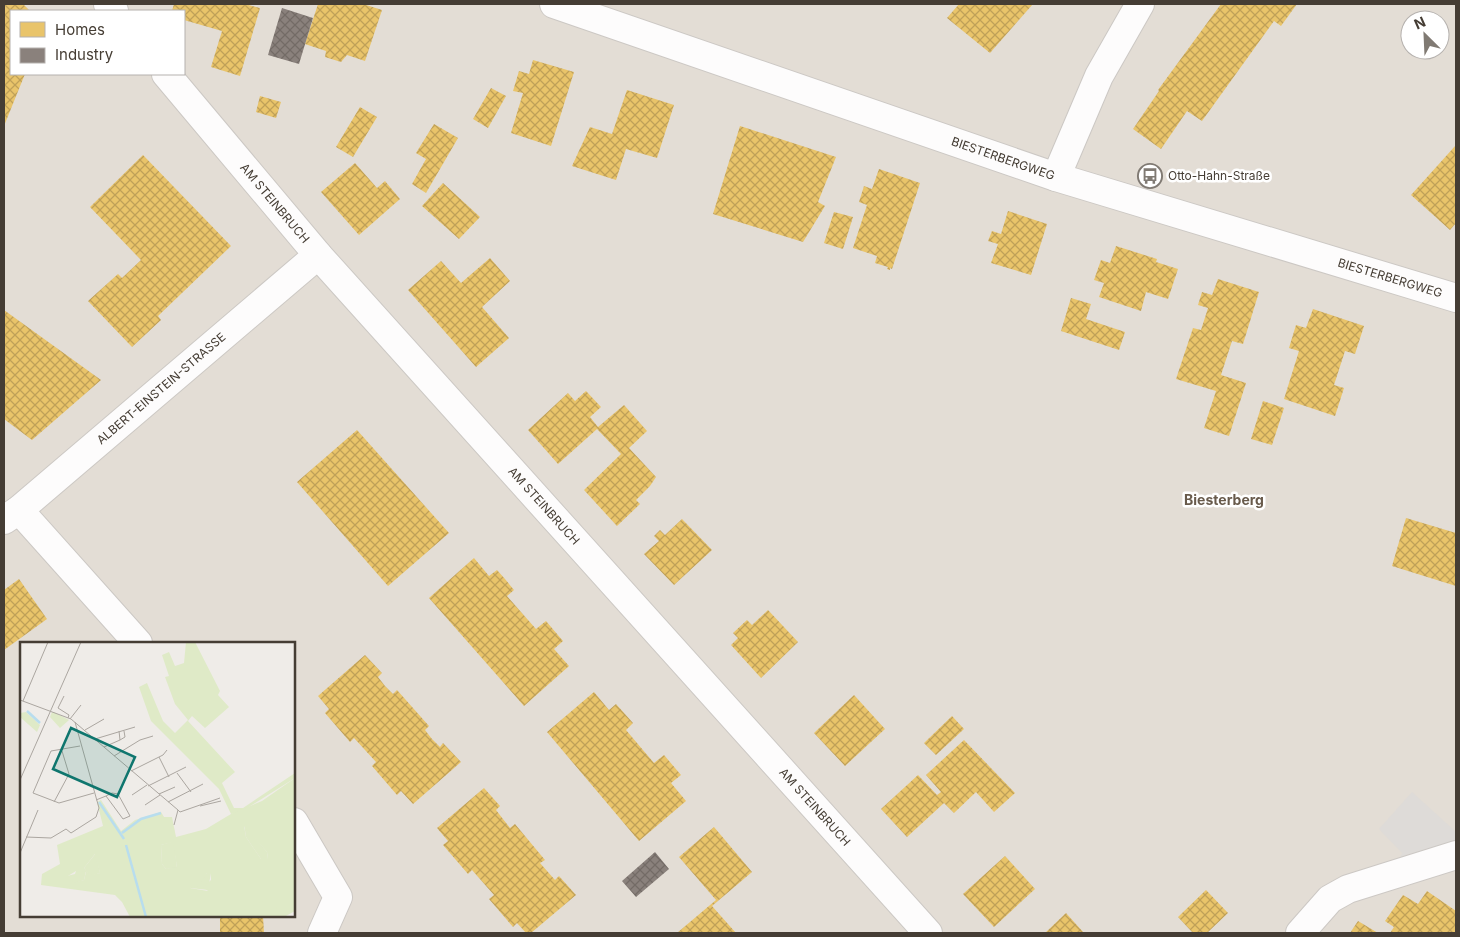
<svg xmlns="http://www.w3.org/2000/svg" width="1460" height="937" font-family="Inter,sans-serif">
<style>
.residential{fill:#e3ddd5;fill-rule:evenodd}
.parking{fill:#dedbd8}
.homes{fill:url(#homes-cross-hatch)}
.industry{fill:url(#industry-cross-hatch)}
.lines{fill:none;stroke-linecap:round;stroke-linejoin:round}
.street-casing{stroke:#ccc8c4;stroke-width:30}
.street{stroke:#fdfcfc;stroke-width:28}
.labels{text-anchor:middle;stroke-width:5;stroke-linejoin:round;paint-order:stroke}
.street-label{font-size:12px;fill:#453d34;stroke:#fff}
.poi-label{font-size:12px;fill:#453d34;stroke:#fff;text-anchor:start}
.neighbourhood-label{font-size:14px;font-weight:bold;fill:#685a4b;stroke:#fff}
.inset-river{fill:none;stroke:#b8ddee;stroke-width:2.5}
.inset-road{fill:none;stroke:#aba6a0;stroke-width:1}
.view{fill:#0f766e;fill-opacity:0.15;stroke:#0f766e;stroke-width:2.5}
.inset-edge{fill:none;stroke:#453d34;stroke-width:2.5}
</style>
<defs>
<pattern id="homes-cross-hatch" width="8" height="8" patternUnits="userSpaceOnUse" patternTransform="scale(1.25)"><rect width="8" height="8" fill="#e9c46a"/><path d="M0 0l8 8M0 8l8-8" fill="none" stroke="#bfa058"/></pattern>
<pattern id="industry-cross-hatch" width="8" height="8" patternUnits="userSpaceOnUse" patternTransform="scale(1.25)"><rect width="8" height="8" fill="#8a817c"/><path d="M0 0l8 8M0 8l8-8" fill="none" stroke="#736b66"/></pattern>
</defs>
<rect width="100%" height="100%" fill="#efece8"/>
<path class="residential" d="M4 4H1456V933H4ZM11 11H184V74H11ZM1410 20H1440V50H1410ZM21 643H294V916H21Z"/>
<path class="parking" d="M1412 792 1456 832V843L1398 864 1402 853 1379 829Z"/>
<path class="homes" d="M4 4H23L30 11H11V74H25L4 126Z
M174 4H245L260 8 240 76 211 67 222 31 184 20V11H172Z
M318 4H363L382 10 365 61 347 55 341 62 325 57 326 51 305 44Z
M959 4H1033L990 53 947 18Z
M1221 4H1297L1281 26 1274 21 1202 121 1187 111 1161 149 1133 129 1159 91 1158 90Z
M533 60 574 72 551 146 511 133 523 93 513 91 519 71 529 74Z
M491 88 506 96 488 128 473 119Z
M627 90 674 105 657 158 626 149 616 180 572 166 590 127 612 134Z
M260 96 281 102 276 118 256 112Z
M360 107 377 117 353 157 336 147Z
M434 124 458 138 426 193 412 184 426 159 416 153Z
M740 126 836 157 818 202 825 206 803 242 713 214Z
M1456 145V223L1450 230 1411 195Z
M143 155 231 246 158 316 161 320 132 347 88 301 118 274 122 278 141 260 90 207Z
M355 163 377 188 385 181 400 199 359 235 321 192Z
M879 169 920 183 892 269 890 268V270L887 269 888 267 875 263 877 256 853 248 867 205 859 202 864 186 872 189Z
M443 183 480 217 459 239 422 206Z
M1008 211 1047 224 1031 275 991 263 998 244 988 241 992 231 1001 234Z
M834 212 853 217 843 249 824 243Z
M1116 246 1157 259 1156 262 1178 269 1168 299 1146 292 1141 311 1099 297 1104 283 1094 280 1101 260 1110 263Z
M490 258 510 281 482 307 509 338 476 367 408 290 441 261 461 283Z
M1218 279 1259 292 1243 344 1232 341 1221 375 1246 383 1229 436 1204 428 1216 391 1176 379 1193 328 1201 330 1208 308 1198 305 1202 292 1212 295Z
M1071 298 1091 304 1086 319 1125 332 1119 350 1061 331Z
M1313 309 1364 326 1355 354 1345 351 1334 385 1344 388 1335 416 1284 399 1299 351 1289 348 1296 325 1306 328Z
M4 310 101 380 32 440 4 419Z
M586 391 601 407 590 417 598 427 624 405 647 431 629 448 656 477 650 486 636 500 640 504 617 526 584 490 621 454 597 429 558 464 528 430 568 393 575 401Z
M1263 401 1284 408 1272 445 1251 439Z
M357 430 449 533 388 586 297 482Z
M1406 518 1456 533V586L1392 566Z
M682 519 712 550 674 585 644 554 659 541 654 536 660 530 665 535Z
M474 558 489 576 497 570 505 579 514 590 507 596 536 629 546 621 563 641 554 649 569 666 524 706 429 598Z
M19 579 47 619 4 650V590Z
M768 610 798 642 761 678 731 645 738 638 733 633 747 620 752 625Z
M365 655 382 673 378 677 385 686 393 694 397 690 429 726 425 730 432 739 440 747 443 743 461 762 413 804 401 791 397 795 372 766 376 762 354 738 350 742 325 713 329 709 318 696Z
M594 692 609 710 616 704 633 723 626 730 654 763 664 755 681 775 671 783 686 801 639 841 547 732Z
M854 695 885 729 845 766 814 733Z
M952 716 964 729 936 755 924 743Z
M964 740 1015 793 994 812 976 792 954 813 944 803 907 837 881 809 918 775 937 795 941 792 926 775Z
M484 788 500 806 496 810 510 828 515 824 545 860 540 863 555 880 559 876 576 895 531 933H526L517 923 513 927 489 899 494 895 472 870 468 874 443 845 448 841 437 828Z
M714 827 752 872 712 906 736 933H677L716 900 679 857Z
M1005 856 1035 889 994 927 963 894Z
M1206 890 1228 913 1207 933H1193L1178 917Z
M1427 891 1456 911V933H1390L1394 927 1385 921 1403 895 1418 904Z
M1066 913 1084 933H1045Z
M220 916H263L264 933H220Z
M1358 921 1378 933H1350Z"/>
<path class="industry" d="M282 8 313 18 299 64 268 55Z
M655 852 669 869 636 897 622 881Z"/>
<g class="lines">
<defs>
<g id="street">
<path d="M108 4 114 11"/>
<path id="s1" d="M554 4 1056 177 1456 298"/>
<path id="s2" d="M166 74 318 255 928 933"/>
<path d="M1056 177 1099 76 1140 4"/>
<path d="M19 510 138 643"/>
<path id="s3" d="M4 520 19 510 318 255"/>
<path d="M294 822 338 897 322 933"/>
<path d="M1300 933 1330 899 1348 889 1456 855"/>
</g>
</defs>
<use href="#street" class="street-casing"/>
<use href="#street" class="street"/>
</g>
<defs>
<symbol id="bus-ring" viewBox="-11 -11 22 22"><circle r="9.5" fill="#fff" stroke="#807a73" stroke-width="1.5"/><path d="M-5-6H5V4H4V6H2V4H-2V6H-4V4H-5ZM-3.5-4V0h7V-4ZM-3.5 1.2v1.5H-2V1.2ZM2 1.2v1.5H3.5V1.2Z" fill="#807a73"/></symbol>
</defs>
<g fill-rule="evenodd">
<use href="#bus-ring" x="1136" y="162" width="28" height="28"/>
</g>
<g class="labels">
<g class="street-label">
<text dy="4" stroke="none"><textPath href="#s1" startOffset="475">BIESTERBERGWEG</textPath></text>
<text dy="4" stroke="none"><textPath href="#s2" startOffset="169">AM STEINBRUCH</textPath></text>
<text dy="4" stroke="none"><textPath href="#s1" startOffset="880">BIESTERBERGWEG</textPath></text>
<text dy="4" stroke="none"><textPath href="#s3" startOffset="205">ALBERT-EINSTEIN-STRASSE</textPath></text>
<text dy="4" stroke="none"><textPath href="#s2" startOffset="574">AM STEINBRUCH</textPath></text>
<text dy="4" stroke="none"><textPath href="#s2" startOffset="979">AM STEINBRUCH</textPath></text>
</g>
<g class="poi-label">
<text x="1168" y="180">Otto-Hahn-Straße</text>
</g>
<g class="neighbourhood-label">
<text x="1224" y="505">Biesterberg</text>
</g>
</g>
<g transform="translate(20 642)">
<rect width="275" height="275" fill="#efece8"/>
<path d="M166 0H175L200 49 198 53 209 65 185 86 172 74 168 79 215 130 202 141 214 166H223L275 131V136L219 171 211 172 199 147 131 79 119 45 127 41 143 79 155 91 168 78 155 62 145 35 149 34 142 13 149 10 155 24 164 21ZM6 70 20 83 17 90 0 75V71ZM224 182 247 210 248 217H241L226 195ZM154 199 157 226 146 227 142 222 141 203ZM76 211 80 231 70 234 64 226ZM56 229H66L64 238 53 242 47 234 55 232ZM187 231H191L188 248 170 246Z" fill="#dfeac7"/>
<path d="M32 70H34L49 78 40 86 30 75ZM275 136V269L264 275H110L102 260 95 253 21 243 22 232 40 222 37 203 83 184 77 160 81 158 101 189 115 178 141 170 144 175H152L156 195 186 187 211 172 242 159ZM224 184 247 210 248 217H241L226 195ZM153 200 157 225 146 227 142 222 141 203ZM75 212 80 231 70 233 64 226ZM56 229 66 230 64 238 53 241 48 234ZM187 231H191V238L183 245 188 249 170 246 179 244Z" fill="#dfeac7" fill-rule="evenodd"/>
<path d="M250 255 258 268 259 275H211Z" fill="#dfeac7"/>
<path class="inset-river" d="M7 69 20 81M79 160 104 197M102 191 121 177 141 171M106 203 126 275"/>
<path class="inset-road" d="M44 54 38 66 49 73 48 76M0 58 51 77 158 168 154 183M3 59 28 0M50 77 61 63M65 88 84 77M99 89 100 98 105 95 104 89M75 97 115 85M60 104 31 109 13 151 39 161 74 151M84 105 100 98M94 114 120 98 133 94M139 115 149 135M111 129 143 113 147 108M157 131 171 150M0 138 61 0M128 144 166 125M139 152 155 145M112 153 127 143M76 158 86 154 92 151 98 152 110 174 103 177 86 154M34 160 49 132 42 109M148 160 183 142M125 163 140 153M180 164 201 159M158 168 160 170 200 156M6 195 31 196 46 187 51 191 76 175 79 166 55 80M0 211 18 168"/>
<path class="view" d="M51 86 115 115 97 155 33 127Z"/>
<rect width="275" height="275" class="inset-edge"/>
</g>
<rect width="1460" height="937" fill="none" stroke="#453d34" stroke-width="10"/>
<rect x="10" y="10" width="175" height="65" fill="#ffffff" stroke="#b5b1ae"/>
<rect x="20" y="22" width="25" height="15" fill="#e9c46a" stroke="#b5b1ae"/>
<text x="55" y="35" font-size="15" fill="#453d34">Homes</text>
<rect x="20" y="48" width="25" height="15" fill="#8a817c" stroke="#b5b1ae"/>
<text x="55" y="60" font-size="15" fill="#453d34">Industry</text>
<g transform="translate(1425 35) rotate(336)"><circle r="24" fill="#ffffff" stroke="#b5b1ae"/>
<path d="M0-4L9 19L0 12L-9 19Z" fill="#807a73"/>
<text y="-8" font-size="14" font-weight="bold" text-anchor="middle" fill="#453d34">N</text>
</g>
</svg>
